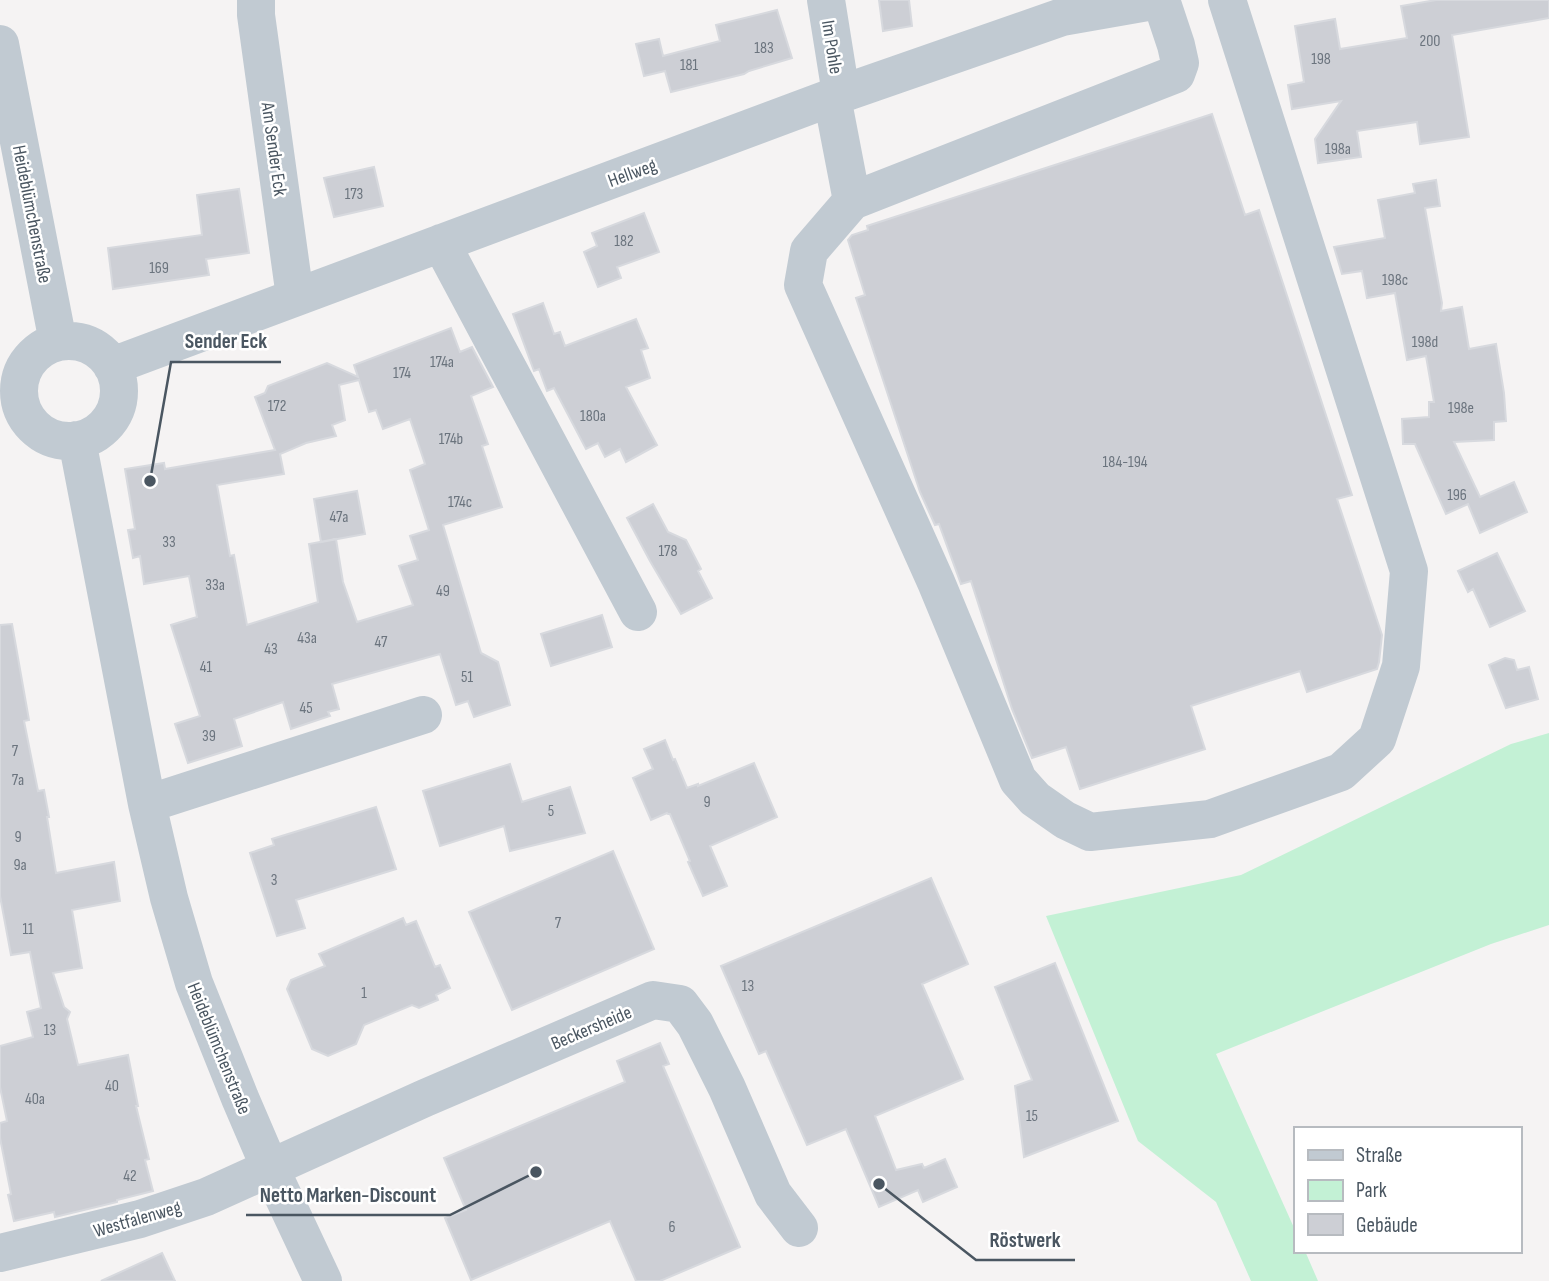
<svg xmlns="http://www.w3.org/2000/svg" width="1549" height="1281" font-family="'Sofia Sans Condensed',sans-serif">
<style>
.green{fill:#c3f1d5}
.building{fill:#cdcfd5;stroke:#d7d9de;stroke-width:2;fill-rule:evenodd}
.lines{fill:none;stroke-linecap:round;stroke-linejoin:round}
.minor{stroke:#c1cad2;stroke-width:38}
.labels{text-anchor:middle;stroke-width:5;stroke-linejoin:round;paint-order:stroke}
.number-label{font-size:16px;fill:#6b747e}
.street-label{font-size:19px;fill:#4a5661;stroke:#fff}
.leader{fill:none;stroke:#4a5661;stroke-width:2.5}
.callout-dot{fill:#4a5661;stroke:#fff;stroke-width:2.5}
.callout-label{font-size:21px;text-anchor:middle;font-weight:bold;fill:#4a5661;stroke:#fff;stroke-width:5;stroke-linejoin:round;paint-order:stroke}
</style>
<rect width="100%" height="100%" fill="#f5f3f3"/>
<path class="green" d="M1549 733V925L1491 944 1216 1054 1295 1230V1251H1305L1318 1281H1251L1216 1202 1138 1141 1046 916 1241 875 1511 744Z"/>
<path class="building" d="M879 0H909L912 26 883 31Z
M1436 0H1549V18L1452 35 1469 137 1420 144 1417 122 1357 131 1361 157 1318 163 1315 139 1341 101 1292 109 1288 85 1304 82 1295 26 1335 19 1340 49 1407 38 1401 6Z
M777 10 792 58 749 71 744 74 671 92 665 71 644 76 636 44 659 39 663 56 720 41 716 25Z
M1212 114 1245 215 1259 210 1352 495 1337 499 1382 635 1379 662 1377 669 1307 692 1300 671 1191 706 1205 749 1080 789 1066 747 1032 758 1012 709 971 581 961 584 939 524 935 525 920 492 856 298 865 295 848 240 852 235 868 230 867 226Z
M374 167 383 206 334 217 324 178Z
M1436 180 1440 206 1425 208 1442 303 1441 311 1462 307 1469 349 1496 344 1504 393 1506 421 1494 422V440L1454 442 1480 497 1514 482 1527 512 1480 533 1468 504 1446 514 1415 444H1403L1402 419 1429 417V402H1434L1426 356 1407 360 1395 293 1367 298 1362 271 1342 274 1334 247 1385 238 1378 200 1415 193 1413 184Z
M239 189 249 253 206 259 209 275 113 289 108 248 202 235 197 195Z
M644 213 659 252 617 267 621 278 598 287 584 252 597 246 592 233Z
M543 303 554 334 560 332 565 346 636 319 648 348 641 350 650 378 626 387 657 445 626 462 620 449 605 457 598 443 586 449 554 388 547 391 539 369 534 371 513 314Z
M451 328 460 352 472 347 493 387 471 396 488 444 482 446 502 507 443 525 481 653 498 662 510 705 474 717 468 701 456 705 440 654 332 684 339 709 328 712 330 716 291 729 283 702 234 719 242 746 188 763 175 724 200 716 171 625 197 617 189 576 144 584 140 556 133 558 128 530 135 529 125 469 164 463 165 469 275 450 255 397 265 393 268 386 327 363 358 377 354 365ZM359 380 369 412 376 410 383 429 410 419 425 464 410 470 429 530 410 536 418 560 399 566 413 605 357 622 343 582 336 539 309 544 318 602 247 625 234 555 230 556 217 485 284 474 280 454 306 443 336 436 332 425 345 420 339 385Z
M357 491 365 534 321 542 314 499Z
M653 504 668 532 686 540 701 569 698 571 712 598 681 614 650 561 627 518Z
M1497 553 1525 611 1490 627 1473 589 1468 592 1458 571Z
M602 615 612 647 551 666 541 634Z
M12 624 29 720 24 721 38 791 44 790 49 817H47L56 873 114 862 120 901 72 910 82 968 53 973 64 1007 70 1012 67 1019 78 1065 128 1055 138 1106H136L149 1159 145 1160 153 1191 117 1200V1202L55 1217 54 1212 14 1221 8 1195 11 1194 0 1138V1123L7 1121 0 1087V1046L33 1037 27 1012 41 1008 30 952 11 955 0 896V625Z
M1505 658 1514 660 1517 670 1529 667 1538 699 1506 708 1489 665Z
M665 740 673 760 675 759 687 788 698 784V786L754 763 777 817 710 846 727 886 703 896 688 862 690 861 670 814H668L667 813 651 820 633 778 653 769 644 749Z
M510 764 522 802 570 787 585 833 510 851 504 826 440 846 423 791Z
M376 807 396 869 296 900 305 928 277 936 250 853 274 845 272 839Z
M613 851 654 949 512 1010 469 912Z
M931 878 968 964 922 984 963 1079 875 1116 896 1170 922 1164 924 1168 945 1159 957 1187 923 1202 918 1190 879 1207 846 1129 807 1145 766 1051 759 1054 721 966Z
M403 918 406 925 416 921 435 967 440 965 450 988 436 995 438 1000 419 1008 412 1005 364 1025 356 1044 328 1056 312 1049 287 989 291 980 325 966 319 954Z
M1055 963 1118 1121 1024 1157 1015 1086 1032 1080 995 987Z
M660 1043 669 1064 663 1066 740 1247 660 1281H636L610 1221 471 1280 445 1218 466 1210 444 1158 625 1082 617 1061Z
M162 1253 175 1281H101Z"/>
<g class="lines">
<path class="minor" d="M256 0V15L295 297
M826 0 841 94
M0 44 58 342
M832 97 852 201 809 251 803 285 936 582 1018 780 1035 799 1065 820 1090 832 1210 819 1341 772 1377 739 1401 666 1409 571 1227 0
M852 201 1176 74 1180 63 1176 45 1161 0
M441 243 638 612
M19 391a50 50 0 1 1 100 0a50 50 0 1 1-100 0Z
M112 366 841 94 1062 17 1159 0
M77 440 147 804 169 898 194 983 240 1098 270 1168 323 1281
M147 804 423 715
M0 1253 140 1219 206 1197 425 1098 653 1000 680 1004 695 1024 727 1088 773 1194 799 1228"/>
</g>
<g class="labels">
<g class="number-label">
<text x="1430" y="46">200</text>
<text x="764" y="53">183</text>
<text x="1321" y="64">198</text>
<text x="689" y="70">181</text>
<text x="1338" y="154">198a</text>
<text x="354" y="199">173</text>
<text x="624" y="246">182</text>
<text x="159" y="273">169</text>
<text x="1395" y="285">198c</text>
<text x="1425" y="347">198d</text>
<text x="442" y="367">174a</text>
<text x="402" y="378">174</text>
<text x="277" y="411">172</text>
<text x="1461" y="413">198e</text>
<text x="593" y="421">180a</text>
<text x="451" y="444">174b</text>
<text x="1125" y="467">184-194</text>
<text x="1457" y="500">196</text>
<text x="460" y="507">174c</text>
<text x="339" y="522">47a</text>
<text x="169" y="547">33</text>
<text x="668" y="556">178</text>
<text x="215" y="590">33a</text>
<text x="443" y="596">49</text>
<text x="307" y="643">43a</text>
<text x="381" y="647">47</text>
<text x="271" y="654">43</text>
<text x="206" y="672">41</text>
<text x="467" y="682">51</text>
<text x="306" y="713">45</text>
<text x="209" y="741">39</text>
<text x="15" y="756">7</text>
<text x="18" y="785">7a</text>
<text x="707" y="807">9</text>
<text x="551" y="816">5</text>
<text x="18" y="842">9</text>
<text x="20" y="870">9a</text>
<text x="274" y="885">3</text>
<text x="558" y="928">7</text>
<text x="28" y="934">11</text>
<text x="748" y="991">13</text>
<text x="364" y="998">1</text>
<text x="50" y="1035">13</text>
<text x="112" y="1091">40</text>
<text x="35" y="1104">40a</text>
<text x="1032" y="1121">15</text>
<text x="130" y="1181">42</text>
<text x="672" y="1232">6</text>
</g>
<g class="street-label">
<text transform="translate(833 47) rotate(81)" y="7">Im Pohle</text>
<text transform="translate(275 149) rotate(82)" y="7">Am Sender Eck</text>
<text transform="translate(632 172) rotate(-20)" y="7">Hellweg</text>
<text transform="translate(33 214) rotate(79)" y="7">Heideblümchenstraße</text>
<text transform="translate(591 1027) rotate(-23)" y="7">Beckersheide</text>
<text transform="translate(220 1048) rotate(68)" y="7">Heideblümchenstraße</text>
<text transform="translate(137 1218) rotate(-16)" y="7">Westfalenweg</text>
</g>
</g>
<path class="leader" d="M150 481L171 362H281M536 1172L450 1215H246M879 1184L976 1260H1075"/>
<g class="callout-dot">
<circle cx="150" cy="481" r="7"/>
<circle cx="536" cy="1172" r="7"/>
<circle cx="879" cy="1184" r="7"/>
</g>
<g class="callout-label">
<text x="226" y="348">Sender Eck</text>
<text x="348" y="1202">Netto Marken-Discount</text>
<text x="1025" y="1247">Röstwerk</text>
</g>
<rect x="1294" y="1127" width="228" height="126" fill="#ffffff" stroke="#b7bbc0" stroke-width="2"/>
<rect x="1308" y="1150" width="35" height="10" fill="#c1cad2" stroke="#b7bbc0" stroke-width="2"/>
<text x="1356" y="1162" font-size="21" fill="#4a5661">Straße</text>
<rect x="1308" y="1180" width="35" height="21" fill="#c3f1d5" stroke="#b7bbc0" stroke-width="2"/>
<text x="1356" y="1197" font-size="21" fill="#4a5661">Park</text>
<rect x="1308" y="1214" width="35" height="21" fill="#cdcfd5" stroke="#b7bbc0" stroke-width="2"/>
<text x="1356" y="1232" font-size="21" fill="#4a5661">Gebäude</text>
</svg>
